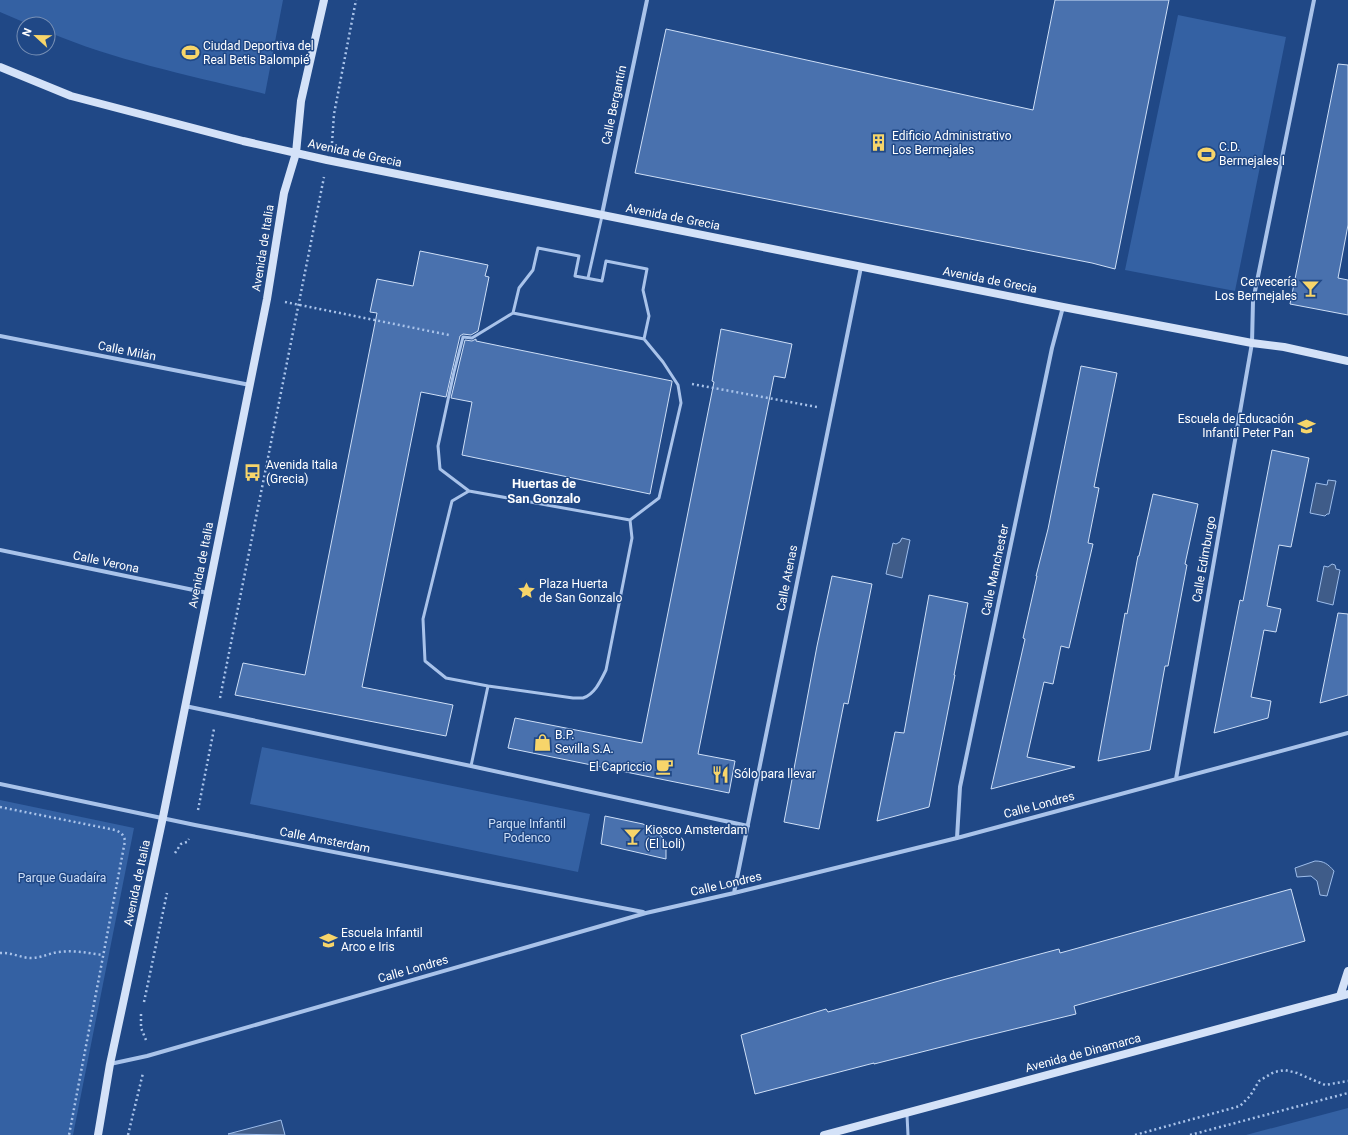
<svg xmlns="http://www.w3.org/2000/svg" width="1348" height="1135" font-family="Roboto,sans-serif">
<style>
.green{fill:#3461a3}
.water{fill:#3f5c89;stroke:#9dbdeb}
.building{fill:#4971ae;stroke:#cedff7}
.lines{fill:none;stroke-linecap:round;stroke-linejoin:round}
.path{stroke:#a9c3ea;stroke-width:2.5;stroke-dasharray:2 3;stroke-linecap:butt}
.lane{stroke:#a9c3ea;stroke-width:3}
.street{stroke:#a9c3ea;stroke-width:4}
.secondary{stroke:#d4e2f8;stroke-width:8}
.labels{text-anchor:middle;stroke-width:3;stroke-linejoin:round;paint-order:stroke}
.poi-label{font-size:12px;fill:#fff;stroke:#204886;text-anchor:start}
.street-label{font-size:12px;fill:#fff;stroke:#204886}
.park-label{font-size:12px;fill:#cedff7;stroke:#204886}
.neighbourhood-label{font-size:13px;font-weight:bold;fill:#fff;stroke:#204886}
</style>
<rect width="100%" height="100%" fill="#204886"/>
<path class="green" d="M0 0H283L265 94C192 76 117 61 48 32V24H28L0 12Z
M1178 15 1286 37 1235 291 1125 270Z
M262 747 590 814 578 872 250 804Z
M0 800 134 828 73 1135H0Z
M1348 1108V1135H1246Z"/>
<path class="water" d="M1328 480 1336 481 1329 514H1327L1325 516 1310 513 1316 483 1327 485Z
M902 538 910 540 902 578 886 574 893 543 896 544 900 542Z
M1332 564 1335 565 1336 569 1340 570 1333 605 1317 601 1324 566 1328 567Z
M1315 861C1324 861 1328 864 1334 871L1327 896 1320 895 1317 881 1311 876 1297 877 1295 868Z
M281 1120 285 1135 228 1134Z"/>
<path class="building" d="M1055 0H1169L1115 269 1092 263 635 173 666 29 1033 110Z
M1338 64 1348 65V225L1338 278 1348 280V315L1290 304Z
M420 251 488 265 485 276 489 277 478 331 471 335 463 334 460 336 446 397 421 392 362 687 453 705 446 736 235 695 243 663 305 675 377 313 370 312 377 279 413 286Z
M721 329 792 344 785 378 774 376 698 754 735 761 729 793 508 748 515 718 642 743 714 382 712 381Z
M476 339V341L500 346 672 381V382L650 494 462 455 472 402 451 398 465 340 472 341Z
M1081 366 1117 373 1094 487 1099 488 1088 543 1093 544 1069 648 1061 646 1053 684 1044 682 1027 757 1075 767 991 789 1025 639 1023 638 1037 576H1036L1048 529Z
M1272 450 1309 458 1291 547 1279 545 1267 606 1281 609 1276 632 1264 630 1251 697 1271 701 1268 718 1214 733 1240 600 1243 601Z
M1153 494 1198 504 1185 564 1187 565 1168 666H1165L1150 750 1098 761 1125 613 1127 614 1138 556H1139Z
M832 576 872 584 848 704 844 703 819 829 784 822 817 646Z
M929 595 968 603 954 675H955L929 807 877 821 895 732 904 733Z
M1338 613 1348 614V695L1320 703Z
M605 816 643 824 658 832 666 842V859L601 844Z
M1291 889 1305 941 1074 1006 1076 1014 969 1040 874 1064V1063L755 1094 741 1035 826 1009 828 1012 946 979 1059 949 1060 953Z"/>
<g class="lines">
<path class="path" d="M332 143 334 114 356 0
M285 302 449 335
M692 384 817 407
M220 698 324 177
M0 807 115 830C121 832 124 835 125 841L69 1135
M198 810 214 729
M175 853 181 844 187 842 189 839
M0 953C11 952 21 958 31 958 42 958 49 953 59 952 74 950 88 953 103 955
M144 1002 167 893
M141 1014V1028L146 1040
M128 1135 143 1073
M1135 1135 1240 1106 1250 1096 1259 1081 1274 1072 1285 1070 1297 1073 1325 1085 1348 1081
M1190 1135 1348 1093"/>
<path class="lane" d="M588 278 602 216
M469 491 440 469 438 446 454 372 463 337 472 338 513 313 644 339 649 316 643 290 647 269 606 261 602 281 575 276 579 256 538 248 533 270 519 288 513 313
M630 520 659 498 681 403 678 385 663 362 644 339
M488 686 573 698C576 698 580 698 583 698 595 694 601 680 606 670L632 538 630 520
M471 766 488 686 446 678 425 661 423 619 452 501 469 491 630 520
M907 1115 908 1135"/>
<path class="street" d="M602 214 647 0
M0 336 250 385
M0 550 208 593
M185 706 471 766 748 826
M1176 779 1252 343 1253 301 1314 0
M0 784 195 825 643 912
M957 838 960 787 1052 348 1063 307
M734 893 861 267
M110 1064 147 1056 646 913 734 893 957 838 1348 733"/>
<path class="secondary" d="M0 67 71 96 243 141 327 160 1063 307 1252 343 1284 347 1348 361
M1340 996 1348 971
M98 1135 110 1064 163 817 267 299 284 193 296 153 301 101 324 0
M824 1135 1348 994"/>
</g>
<defs>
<symbol id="stadium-bare" viewBox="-9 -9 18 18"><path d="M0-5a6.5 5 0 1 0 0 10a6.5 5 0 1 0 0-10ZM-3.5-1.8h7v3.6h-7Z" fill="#f7d56a" stroke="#204886" stroke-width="2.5" paint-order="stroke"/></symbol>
<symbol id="building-bare" viewBox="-9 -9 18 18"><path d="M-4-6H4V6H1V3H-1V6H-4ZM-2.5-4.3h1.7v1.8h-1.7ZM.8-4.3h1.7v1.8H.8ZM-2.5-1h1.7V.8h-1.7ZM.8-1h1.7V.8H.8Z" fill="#f7d56a" stroke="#204886" stroke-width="2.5" paint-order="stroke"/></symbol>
<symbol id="bar-bare" viewBox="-9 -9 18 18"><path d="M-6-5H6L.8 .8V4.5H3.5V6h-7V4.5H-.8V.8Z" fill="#f7d56a" stroke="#204886" stroke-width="2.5" paint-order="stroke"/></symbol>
<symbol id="school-bare" viewBox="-9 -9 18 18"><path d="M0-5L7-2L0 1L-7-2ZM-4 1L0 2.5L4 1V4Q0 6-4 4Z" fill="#f7d56a" stroke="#204886" stroke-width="2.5" paint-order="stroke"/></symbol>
<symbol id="bus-bare" viewBox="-9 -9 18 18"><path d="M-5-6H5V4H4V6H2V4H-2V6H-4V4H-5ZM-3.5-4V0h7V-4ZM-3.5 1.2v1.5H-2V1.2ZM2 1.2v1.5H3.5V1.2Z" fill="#f7d56a" stroke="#204886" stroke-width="2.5" paint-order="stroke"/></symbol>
<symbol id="sight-bare" viewBox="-9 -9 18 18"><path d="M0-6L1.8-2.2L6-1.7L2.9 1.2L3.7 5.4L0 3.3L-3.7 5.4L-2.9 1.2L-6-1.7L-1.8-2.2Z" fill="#f7d56a" stroke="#204886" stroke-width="2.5" paint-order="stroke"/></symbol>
<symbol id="shop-bare" viewBox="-9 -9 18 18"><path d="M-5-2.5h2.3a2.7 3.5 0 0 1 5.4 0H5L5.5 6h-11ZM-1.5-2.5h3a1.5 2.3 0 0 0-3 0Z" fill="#f7d56a" stroke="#204886" stroke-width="2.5" paint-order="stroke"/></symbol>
<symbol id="cafe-bare" viewBox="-9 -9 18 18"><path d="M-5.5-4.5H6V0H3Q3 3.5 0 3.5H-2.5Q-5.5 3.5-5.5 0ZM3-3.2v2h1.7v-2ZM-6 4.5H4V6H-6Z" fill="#f7d56a" stroke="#204886" stroke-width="2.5" paint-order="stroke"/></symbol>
<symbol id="restaurant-bare" viewBox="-9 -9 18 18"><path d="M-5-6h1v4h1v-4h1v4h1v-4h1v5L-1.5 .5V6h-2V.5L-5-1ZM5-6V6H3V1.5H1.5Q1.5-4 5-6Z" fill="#f7d56a" stroke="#204886" stroke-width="2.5" paint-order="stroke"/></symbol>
</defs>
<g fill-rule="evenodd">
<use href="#stadium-bare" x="178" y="40" width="25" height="25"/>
<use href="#building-bare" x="866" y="130" width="25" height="25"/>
<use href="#stadium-bare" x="1194" y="142" width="25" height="25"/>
<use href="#bar-bare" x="1298" y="276" width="25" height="25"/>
<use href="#school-bare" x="1294" y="414" width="25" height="25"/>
<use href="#bus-bare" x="240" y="460" width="25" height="25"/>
<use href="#sight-bare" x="514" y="578" width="25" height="25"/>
<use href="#shop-bare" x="530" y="730" width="25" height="25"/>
<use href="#cafe-bare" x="652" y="754" width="25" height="25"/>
<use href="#restaurant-bare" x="708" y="762" width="25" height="25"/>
<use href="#bar-bare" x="620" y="824" width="25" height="25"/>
<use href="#school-bare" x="316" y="928" width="25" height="25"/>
</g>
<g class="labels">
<g class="poi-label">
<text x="203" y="50">Ciudad Deportiva del<tspan x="203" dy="14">Real Betis Balompié</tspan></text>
<text x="892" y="140">Edificio Administrativo<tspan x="892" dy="14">Los Bermejales</tspan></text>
<text x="1219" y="151">C.D.<tspan x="1219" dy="14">Bermejales I</tspan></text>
<text x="1297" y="286" text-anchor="end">Cervecería<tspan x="1297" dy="14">Los Bermejales</tspan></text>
<text x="1294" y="423" text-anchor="end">Escuela de Educación<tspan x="1294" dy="14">Infantil Peter Pan</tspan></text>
<text x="266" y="469">Avenida Italia<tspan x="266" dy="14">(Grecia)</tspan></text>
<text x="539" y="588">Plaza Huerta<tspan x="539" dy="14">de San Gonzalo</tspan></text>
<text x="555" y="739">B.P.<tspan x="555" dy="14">Sevilla S.A.</tspan></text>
<text x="652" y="771" text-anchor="end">El Capriccio</text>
<text x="734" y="778">Sólo para llevar</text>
<text x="645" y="834">Kiosco Amsterdam<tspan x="645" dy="14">(El Loli)</tspan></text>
<text x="341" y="937">Escuela Infantil<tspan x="341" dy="14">Arco e Iris</tspan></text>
</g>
<g class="street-label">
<text transform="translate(614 105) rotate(-78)" y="4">Calle Bergantín</text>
<text transform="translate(355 153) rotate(12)" y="4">Avenida de Grecia</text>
<text transform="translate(673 217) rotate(11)" y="4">Avenida de Grecia</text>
<text transform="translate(263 248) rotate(-81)" y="4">Avenida de Italia</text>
<text transform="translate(990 280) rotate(11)" y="4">Avenida de Grecia</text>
<text transform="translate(127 351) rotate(11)" y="4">Calle Milán</text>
<text transform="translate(1204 559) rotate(-80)" y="4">Calle Edimburgo</text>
<text transform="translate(106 562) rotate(12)" y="4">Calle Verona</text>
<text transform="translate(201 565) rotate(-79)" y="4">Avenida de Italia</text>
<text transform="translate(995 570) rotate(-78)" y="4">Calle Manchester</text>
<text transform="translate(787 578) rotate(-79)" y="4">Calle Atenas</text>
<text transform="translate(1039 805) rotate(-15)" y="4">Calle Londres</text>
<text transform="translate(325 840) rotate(11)" y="4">Calle Amsterdam</text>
<text transform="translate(137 883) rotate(-78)" y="4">Avenida de Italia</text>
<text transform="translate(726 884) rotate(-13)" y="4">Calle Londres</text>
<text transform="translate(413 969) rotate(-16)" y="4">Calle Londres</text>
<text transform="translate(1083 1053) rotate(-15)" y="4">Avenida de Dinamarca</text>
</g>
<g class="park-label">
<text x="527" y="828">Parque Infantil<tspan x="527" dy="14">Podenco</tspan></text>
<text x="62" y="882">Parque Guadaíra</text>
</g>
<g class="neighbourhood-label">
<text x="544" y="488">Huertas de<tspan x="544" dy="15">San Gonzalo</tspan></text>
</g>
</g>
<g transform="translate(36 36) rotate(292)"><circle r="19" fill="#204886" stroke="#7991b6"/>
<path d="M0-3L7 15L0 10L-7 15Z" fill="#f7d56a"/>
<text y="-6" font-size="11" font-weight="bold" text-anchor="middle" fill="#ffffff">N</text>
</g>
</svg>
